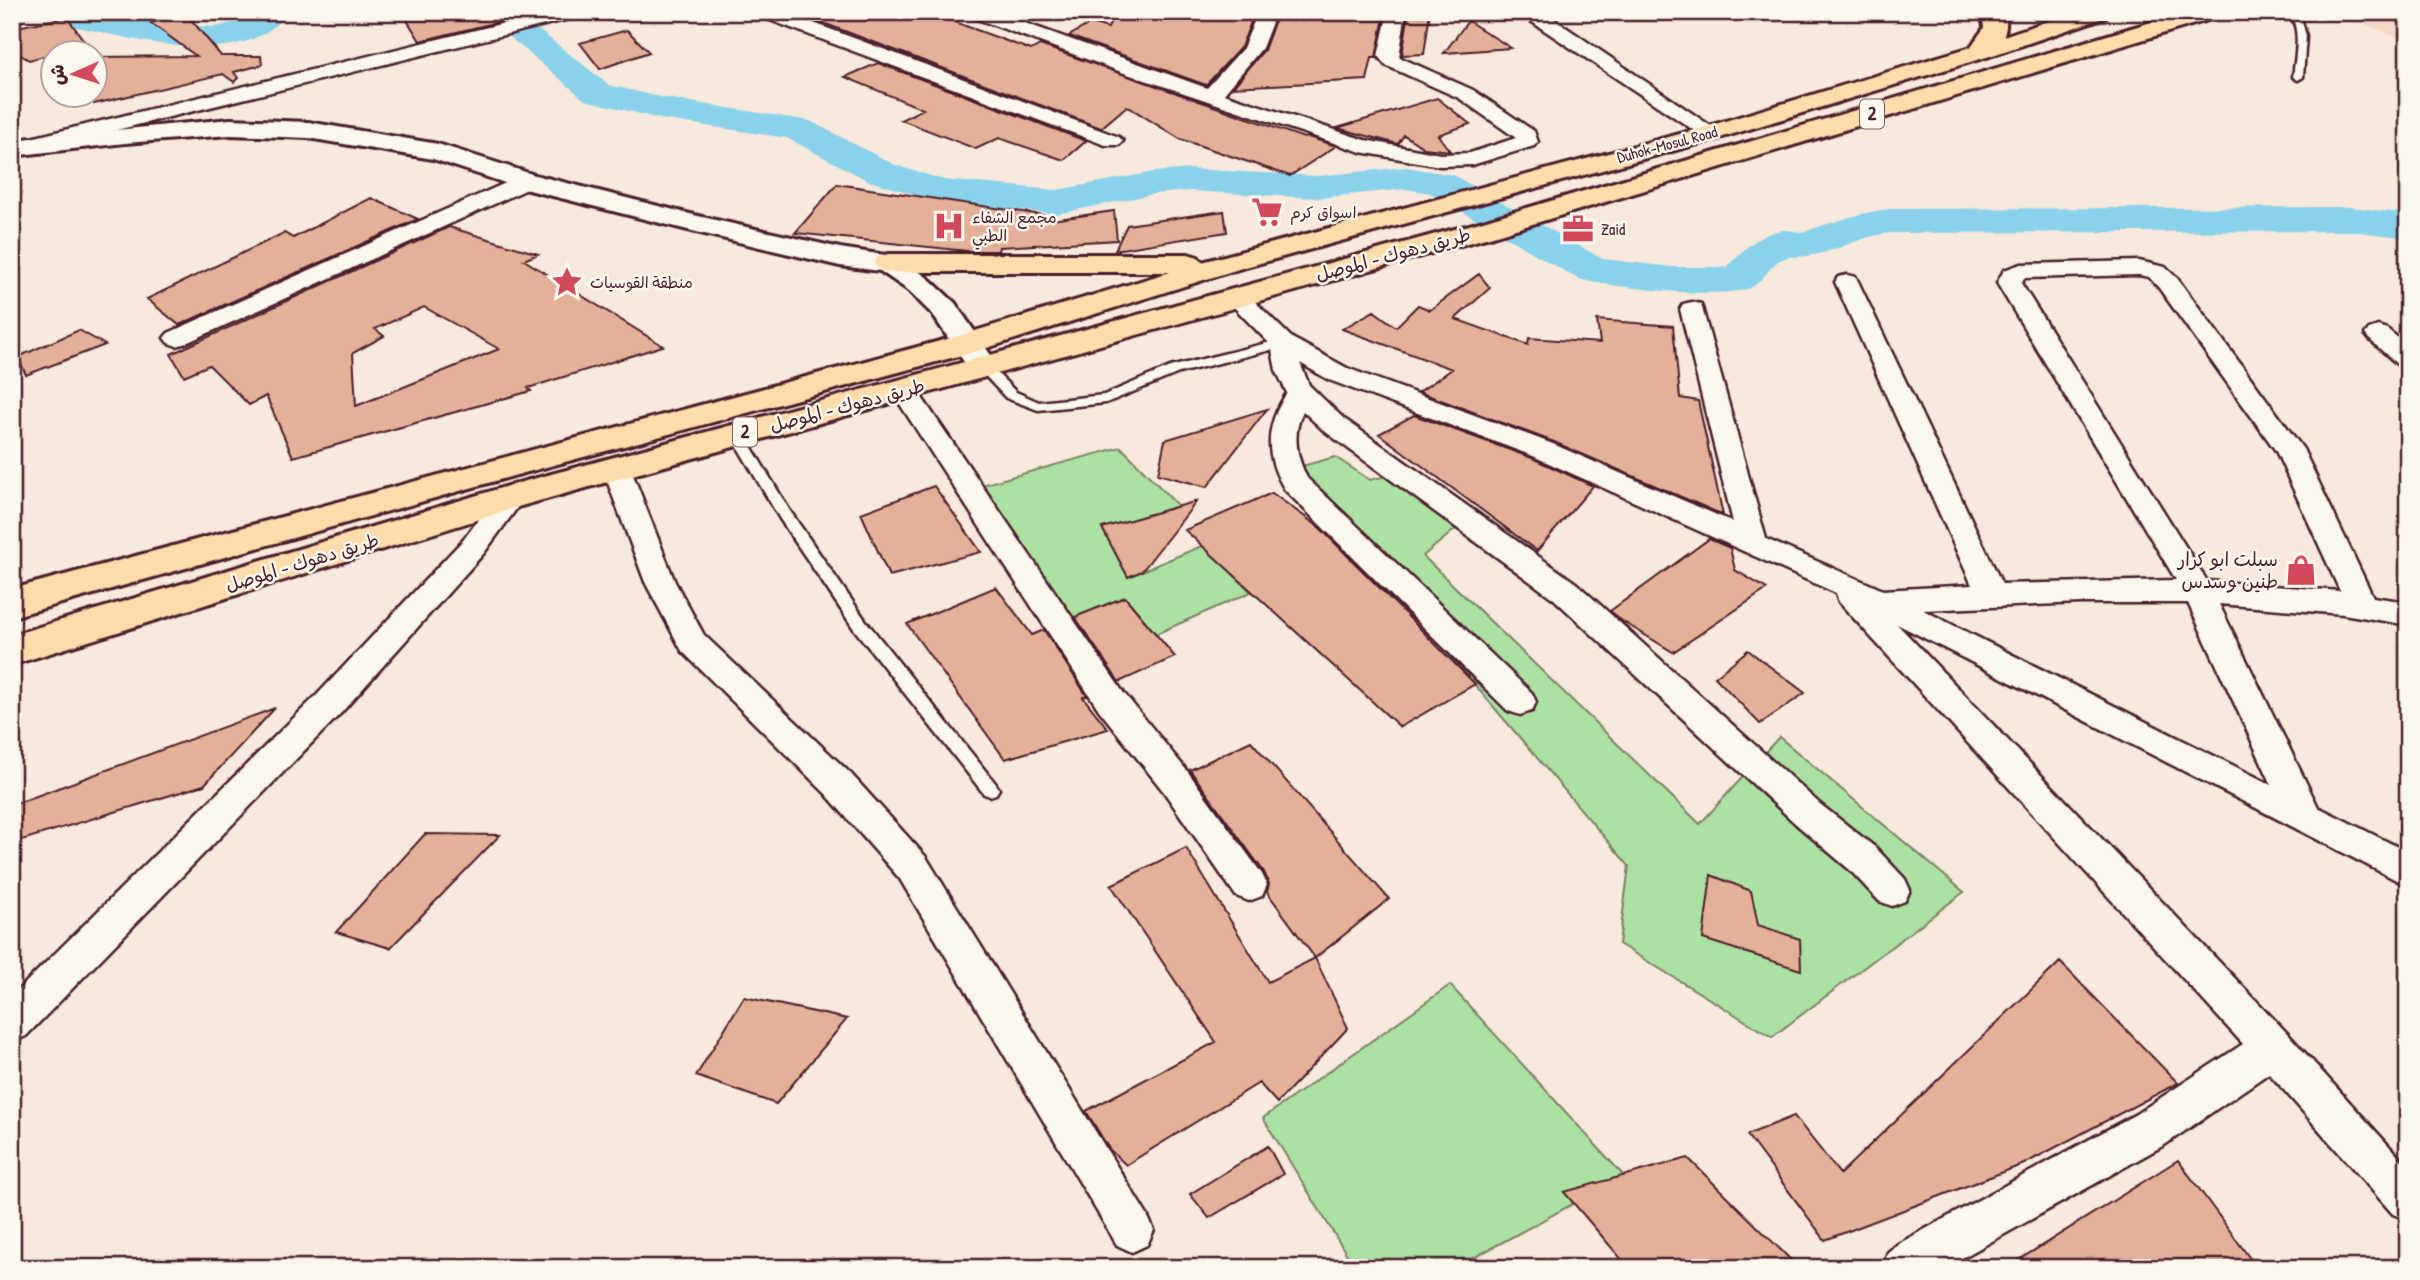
<svg xmlns="http://www.w3.org/2000/svg" width="2420" height="1280" font-family="'Patrick Hand','Playpen Sans Arabic',sans-serif">
<style>
.built{fill:#f2d8c7}
.green{fill:#ace1a4;stroke:#7b8068;stroke-width:2}
.lines{fill:none;stroke-linecap:round;stroke-linejoin:round}
.river{fill:#8ad2eb;fill-rule:evenodd}
.building{fill:#e5b099;stroke:#4a1f2b;stroke-width:2;fill-rule:evenodd}
.lane-casing{stroke:#4a1f2b;stroke-width:5}
.street-casing{stroke:#4a1f2b;stroke-width:5}
.secondary-casing{stroke:#4a1f2b;stroke-width:6}
.primary-casing{stroke:#4a1f2b;stroke-width:6}
.highway-casing{stroke:#4a1f2b;stroke-width:6}
.lane{fill:#fbf7ec;fill-rule:evenodd}
.street{fill:#fbf7ec;fill-rule:evenodd}
.secondary{fill:#fbf7ec;fill-rule:evenodd}
.primary{fill:#fddcac;fill-rule:evenodd}
.highway{fill:#fddcac;fill-rule:evenodd}
.labels{text-anchor:middle;stroke-width:5;stroke-linejoin:round;paint-order:stroke}
.far-street-label{font-size:16px;fill:#4a1f2b;stroke:#fbf7ec}
.far-poi-label{font-size:16px;fill:#4a1f2b;stroke:#fbf7ec;text-anchor:start}
.shield{fill:#fbf7ec;stroke:#7f6065;stroke-width:2}
.shield-label{font-size:18px;font-weight:bold;fill:#4a1f2b}
.street-label{font-size:19px;fill:#4a1f2b;stroke:#fbf7ec}
.poi-label{font-size:19px;fill:#4a1f2b;stroke:#fbf7ec;text-anchor:end}
</style>
<rect width="100%" height="100%" fill="#f7e9db"/>
<filter id="ink" filterUnits="userSpaceOnUse"><feTurbulence type="fractalNoise" baseFrequency=".0143" numOctaves="2"/><feDisplacementMap in="SourceGraphic" scale="14" xChannelSelector="R" yChannelSelector="G"/><feConvolveMatrix kernelMatrix="1 2 1 2 8 2 1 2 1" color-interpolation-filters="sRGB"/></filter>
<g filter="url(#ink)">
<path class="built" d="M2333 12H2408V41Z"/>
<path class="green" d="M1121 447 1178 506 1102 528 1128 577 1204 545 1251 592 1156 634 1125 597 1073 618 978 486Z
M1335 457 1370 480 1393 474 1458 527 1423 556 1700 824 1779 737 1964 892 1772 1037 1619 944 1629 866 1291 469Z
M1450 985 1624 1176 1455 1268H1355L1263 1118Z"/>
<g class="lines">
<path class="river" d="M55 12H100L168 25 216 27 244 20 253 12H287C245 73 136 39 77 27L66 24Z
M480 12H516L609 85 660 97 810 121 895 165 944 180 1057 190 1154 172 1190 169 1317 176 1406 167 1453 175 1603 259 1672 267H1727C1742 251 1761 231 1785 230 1793 230 1799 233 1806 231 1834 222 1861 212 1890 209L2351 207 2408 214V238L2351 231 1890 233C1861 236 1836 252 1807 256 1795 258 1788 254 1777 262 1767 269 1761 284 1750 288 1721 300 1611 287 1578 279L1430 193 1406 189 1317 198 1190 191 1154 194 1057 214 941 202 869 181 787 138 660 119 585 100Z"/>
</g>
<path class="building" d="M185 12 221 56H261L262 65 234 72 238 78 234 82 223 74 94 104V57L196 56 151 23Z
M402 12H506V20L420 41Z
M794 12H965L966 16 955 22 1031 50 1040 45 1304 138 1308 137 1336 146 1290 176 1180 139 1127 106 1101 128Z
M1214 12H1255L1241 47 1206 85 1069 36 1091 23 1108 28 1114 13 1210 19Z
M1278 12H1385L1376 58H1372L1367 80 1233 87 1264 50Z
M1409 12H1430L1424 54 1402 55Z
M67 17 87 45 29 60 12 50V28Z
M1468 21 1511 48 1444 53Z
M627 30 649 52 600 69 580 43Z
M878 63 1086 141 1064 160 999 138 976 149 901 120 923 109 845 77Z
M1437 98 1470 124 1438 135 1450 151 1424 148 1404 135 1398 144 1337 128Z
M837 184 1043 215 1031 223 1114 211 1117 240 999 247 998 251H967L795 233Z
M371 198 418 219 179 325 147 299 284 233 293 238Z
M1224 211 1227 232 1115 250 1127 225Z
M449 227 538 254 524 260 663 346 528 388 531 391 293 457 266 396 249 405 209 365 184 376 171 354ZM424 307 499 349 356 406 353 353 384 336 375 329Z
M1479 274 1490 288 1455 319 1528 345 1529 338 1600 343 1597 320 1673 326 1680 398 1698 401 1723 515 1554 442 1419 392 1452 369 1342 329 1374 311 1396 327 1418 305 1430 310Z
M79 330 105 345 26 375 18 357Z
M1267 409 1207 487 1158 474 1165 440Z
M1414 415 1532 458 1593 486 1537 551 1379 434Z
M934 486 981 552 889 576 861 513Z
M1272 493 1319 527 1475 684 1400 727 1185 530Z
M1197 501 1142 571 1128 577 1102 528Z
M1709 539 1730 548 1735 570 1767 589 1673 652 1622 621 1610 611Z
M996 587 1032 635 1044 630 1087 696 1083 697 1108 729 1005 759 907 624Z
M1125 597 1175 657 1119 682 1075 617Z
M1748 650 1805 693 1760 724 1715 677Z
M275 708 204 785 12 843V805Z
M1251 741 1389 899 1315 958 1267 892 1269 884 1264 872 1190 770Z
M425 834 500 835 390 948 336 932Z
M1186 848 1268 982 1315 958 1348 1028 1277 1103 1259 1083 1126 1165 1109 1149 1086 1111 1216 1042 1111 885Z
M1711 875 1751 891 1758 925 1800 939 1801 970 1703 939Z
M2060 962 2178 1083 2024 1164 1825 1240 1747 1135 1794 1116 1840 1174Z
M744 997 847 1019 776 1104 696 1076Z
M1268 1146 1283 1174 1209 1218 1190 1194Z
M1688 1158 1799 1268H1629L1564 1192Z
M2178 1160 2257 1268H2006Z"/>
<g class="lines">
<defs>
<path id="lane" d="M2287 12 2300 14 2306 36 2303 77 2298 80 2293 77C2295 58 2303 26 2287 12Z
M1283 339 1289 343 1287 346 1179 373 1106 403 1038 410 1006 398 977 367 978 364H988L1016 392 1039 402 1104 395 1170 367Z
M737 430 742 431 790 511 866 621 996 784 999 789 996 794 990 796 984 794 854 629 780 519 730 434Z"/>
<path id="street" d="M550 12H583L581 16 31 151 23 150 20 145 23 140Z
M757 12H784L1119 137 1123 141 1119 145H1105L759 16Z
M967 12H994L1207 88 1243 48 1258 12H1276L1262 48 1224 94 1365 140 1440 154 1470 153 1516 138 1459 98 1385 65 1378 56 1388 12H1406L1399 57 1473 90 1534 131 1538 142 1534 146 1472 165 1440 166 1361 152 1124 73 969 16Z
M1517 12H1541L1551 17 1721 133 1718 137H1704Z
M526 174 534 176 537 181 534 186 186 343 177 346 168 343 164 338 168 333Z
M2139 261 2165 267 2177 278 2303 449 2373 597 2408 602V625L2343 614 2219 604 2318 807 2408 852V886L1897 624 2287 1033 2408 1167V1220L2393 1214 2269 1073 2166 1144 1944 1268H1882L1888 1252 1898 1244 2136 1114 2243 1044 1839 602 1836 593 1533 456 1329 380 1300 363 1309 385 1343 418 1576 583 1820 804 1876 848 1905 879 1910 890 1905 901 1892 906 1879 901 1850 870 1796 824 1554 599 1323 430 1303 411C1292 434 1296 455 1307 478L1532 693 1536 702 1532 711 1520 715 1508 711 1285 490C1264 455 1265 426 1287 393L1276 370 1271 345 1224 297 1227 292 1236 290 1245 292 1292 338 1347 368 1553 444 1733 522 1680 309 1683 304 1692 302 1701 304 1766 539 1883 590 1972 585 1835 282 1838 277 1847 275 1856 277 2002 584 2176 580 1997 283 2004 270 2021 264ZM2139 275 2149 277 2159 288 2276 451 2340 591 2207 581 2021 283 2025 278ZM2080 603H2188L2272 785 1923 610Z
M2378 326 2387 329 2408 346V368L2399 366 2369 339 2365 334 2369 329Z
M903 381 912 383 1123 692 1188 772 1262 874 1267 885 1262 896 1249 901 1236 896 1164 792 1099 710 890 389 894 383Z
M616 458 626 460 630 467 675 582 704 635 851 774 926 857 1147 1215 1154 1230 1147 1245 1132 1252 1117 1245 900 879 826 794 682 651 645 582 602 467 606 460Z
M511 487 521 490 525 497 484 553 341 713 26 1036 12 1042V996L317 695 464 539 501 490Z"/>
<path id="secondary" d="M230 119 308 122 438 144 535 175 698 216 840 248 898 257 928 278 955 303 999 367 994 374 983 377 972 374 933 315 908 290 880 271 840 266 688 230 517 187 433 159 308 138 230 135 125 143 12 156V140Z"/>
<path id="primary" d="M1982 12H2004C2013 33 1993 63 1971 57L1967 52 1984 28Z"/>
<path id="highway" d="M2075 12H2109L2106 17 1987 57 1720 138 1242 268 977 351 513 476 12 617V589L955 337 1170 272H888L878 269 874 263 878 257 888 254H1188L1198 257 1202 262 1702 128 1971 47Z
M2185 12H2221L2218 17 1493 236 521 506 12 665V635L511 485 1473 224Z"/>
</defs>
<use href="#lane" class="lane-casing"/>
<use href="#street" class="street-casing"/>
<use href="#secondary" class="secondary-casing"/>
<use href="#primary" class="primary-casing"/>
<use href="#highway" class="highway-casing"/>
<use href="#lane" class="lane"/>
<use href="#street" class="street"/>
<use href="#secondary" class="secondary"/>
<use href="#primary" class="primary"/>
<use href="#highway" class="highway"/>
</g>
</g>
<defs>
<symbol id="supermarket-bare" viewBox="-9 -9 18 18"><path d="M-6-5.5h2.5l.6 2H6L4.5 2H-2.5L-4.4-4H-6ZM-1.5 3.2a1.3 1.3 0 1 0 .1 0ZM3 3.2a1.3 1.3 0 1 0 .1 0Z" fill="#d1495b" stroke="#fbf7ec" stroke-width="2.5" paint-order="stroke"/></symbol>
<symbol id="hospital-bare" viewBox="-9 -9 18 18"><path d="M-5-5h3v3.5h4V-5h3V5h-3V1.5h-4V5h-3Z" fill="#d1495b" stroke="#fbf7ec" stroke-width="2.5" paint-order="stroke"/></symbol>
<symbol id="office-bare" viewBox="-9 -9 18 18"><path d="M-6-3h4V-5.5h4V-3h4V5H-6ZM-1-4.5V-3h2v-1.5ZM-6 0V1H6V0Z" fill="#d1495b" stroke="#fbf7ec" stroke-width="2.5" paint-order="stroke"/></symbol>
<symbol id="sight-bare" viewBox="-9 -9 18 18"><path d="M0-6L1.8-2.2L6-1.7L2.9 1.2L3.7 5.4L0 3.3L-3.7 5.4L-2.9 1.2L-6-1.7L-1.8-2.2Z" fill="#d1495b" stroke="#fbf7ec" stroke-width="2.5" paint-order="stroke"/></symbol>
<symbol id="shop-bare" viewBox="-9 -9 18 18"><path d="M-5-2.5h2.3a2.7 3.5 0 0 1 5.4 0H5L5.5 6h-11ZM-1.5-2.5h3a1.5 2.3 0 0 0-3 0Z" fill="#d1495b" stroke="#fbf7ec" stroke-width="2.5" paint-order="stroke"/></symbol>
</defs>
<g fill-rule="evenodd">
<use href="#supermarket-bare" x="1245" y="190" width="44" height="44"/>
<use href="#hospital-bare" x="927" y="204" width="44" height="44"/>
<use href="#office-bare" x="1556" y="207" width="44" height="44"/>
<use href="#sight-bare" x="545" y="260" width="44" height="44"/>
<use href="#shop-bare" x="2279" y="548" width="44" height="44"/>
</g>
<g class="labels">
<g class="far-street-label">
<text transform="translate(1667 144) rotate(-15)" y="6">Duhok-Mosul Road</text>
</g>
<g class="far-poi-label">
<text x="1290" y="218">اسواق كرم</text>
<text x="972" y="223">مجمع الشفاء<tspan x="972" dy="18">الطبي</tspan></text>
<text x="1601" y="235">Zaid</text>
<text x="590" y="288">منطقة القوسيات</text>
</g>
<g class="shield">
<rect x="1860" y="99.5" width="24" height="29" rx="5"/>
<rect x="733" y="417.5" width="24" height="29" rx="5"/>
</g>
<g class="shield-label">
<text x="1872" y="120">2</text>
<text x="745" y="438">2</text>
</g>
<g class="street-label">
<text transform="translate(1393 254) rotate(-15)" y="7">طريق دهوك - الموصل</text>
<text transform="translate(847 405) rotate(-15)" y="7">طريق دهوك - الموصل</text>
<text transform="translate(302 562) rotate(-17)" y="7">طريق دهوك - الموصل</text>
</g>
<g class="poi-label">
<text x="2278" y="566">سبلت ابو كرار<tspan x="2278" dy="22">طنين وسدس</tspan></text>
</g>
</g>
<rect width="2420" height="1280" fill="none" stroke="#fbf7ec" stroke-width="42"/>
<rect x="21" y="21" width="2378" height="1238" fill="none" stroke="#4a1f2b" stroke-width="2.5" filter="url(#ink)"/>
<g transform="translate(74 74) rotate(267)"><circle r="33" fill="#fbf7ec" stroke="#b4a19f" stroke-width="2"/>
<path d="M0-5L12 26L0 18L-12 26Z" fill="#d1495b"/>
<text y="-10" font-size="19" font-weight="bold" text-anchor="middle" fill="#4a1f2b">ش</text>
</g>
</svg>
